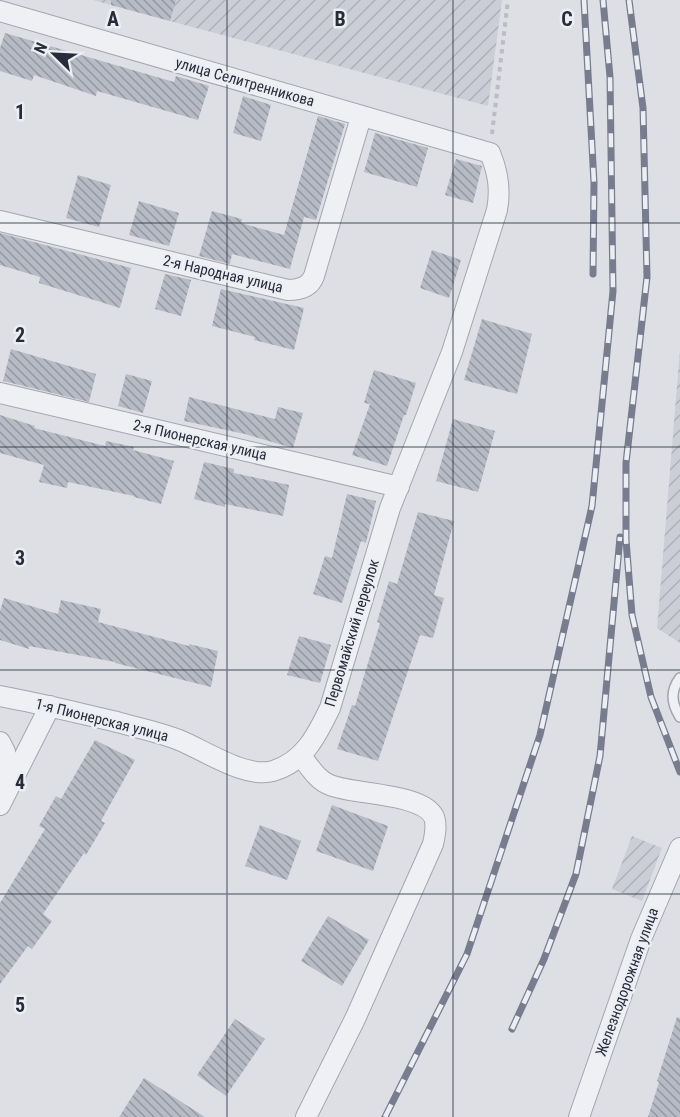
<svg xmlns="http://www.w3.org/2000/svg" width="680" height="1117" font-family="'Roboto Condensed',sans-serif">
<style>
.industrial{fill:url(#industrial-furrows)}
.building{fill:url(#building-back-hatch)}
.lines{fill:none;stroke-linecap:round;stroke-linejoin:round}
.service-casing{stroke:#a3a6ae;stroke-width:12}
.minor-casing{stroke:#a3a6ae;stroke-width:22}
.path{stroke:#bbbdc4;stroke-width:4;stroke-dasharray:4.5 4.5;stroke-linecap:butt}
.service{stroke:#eff0f4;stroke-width:9}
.minor{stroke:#eff0f4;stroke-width:20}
.rail-casing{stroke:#777d8e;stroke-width:7}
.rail{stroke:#eceef3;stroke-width:4.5;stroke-dasharray:14;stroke-linecap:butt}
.grid{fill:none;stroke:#272c3a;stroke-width:1.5;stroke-opacity:0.55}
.labels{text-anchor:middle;stroke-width:5;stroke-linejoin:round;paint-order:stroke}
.street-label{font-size:15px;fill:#272c3a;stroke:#eceef3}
.grid-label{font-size:20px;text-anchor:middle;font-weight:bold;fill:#272c3a;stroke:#eceef3;stroke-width:5;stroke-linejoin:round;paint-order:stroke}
</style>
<defs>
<pattern id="industrial-furrows" width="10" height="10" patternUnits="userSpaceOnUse" patternTransform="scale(1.5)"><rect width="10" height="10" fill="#cbced6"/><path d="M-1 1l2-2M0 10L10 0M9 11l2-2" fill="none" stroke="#aeb1b8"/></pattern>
<pattern id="building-back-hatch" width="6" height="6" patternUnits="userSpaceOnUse" patternTransform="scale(1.5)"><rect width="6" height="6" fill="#b7bbc5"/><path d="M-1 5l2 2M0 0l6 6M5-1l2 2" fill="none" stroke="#9598a1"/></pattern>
</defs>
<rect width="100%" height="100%" fill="#dddfe5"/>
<path class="industrial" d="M93 0H502L488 106 170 21Z
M680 350V643L657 628Z
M632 836 662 848 642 901 612 889Z"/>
<path class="building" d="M111 0H176L170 21 111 5Z
M5 33 174 82 176 76 209 86 198 120 97 91 96 96 34 75 32 81 0 71V48Z
M243 96 271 105 261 141 233 133Z
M318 116 345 124 316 220 304 217 290 269 232 254 230 264 199 256 212 211 242 219 241 223 284 235Z
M375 133 428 148 417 187 364 172Z
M456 159 482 166 473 203 445 195Z
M78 175 111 185 99 227 66 218Z
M139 201 179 213 169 246 129 235Z
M0 233 131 268 120 308 39 283 40 277 0 265Z
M432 250 461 260 449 298 420 288Z
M165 274 191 280 181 316 155 309Z
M221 289 304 308 294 350 254 340 255 337 212 326Z
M482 319 532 334 517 394 464 380Z
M11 349 96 374 89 402 3 381Z
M374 370 416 383 406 415H404L387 466 352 455 370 404 364 403Z
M126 374 152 381 143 413 118 406Z
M189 397 275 419 278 407 303 413 293 448 245 434 184 421Z
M0 415 35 426 34 428 105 446 106 441 134 447 133 450 174 461 161 504 134 497V496L68 482 67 488 39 482 44 465 0 453Z
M453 419 495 431 478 492 436 481Z
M204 462 234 469V473L289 485 283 516 225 504V507L194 499Z
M347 494 376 501 366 543 361 541 342 603 313 594 325 556 332 558Z
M418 512 454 521 434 595 444 598 433 638 420 635 378 761 337 749 352 705 355 706 380 623 377 622 389 581 397 584Z
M4 598 58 614 61 600 101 609 98 622 189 646V644L218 651 211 687 115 663V662L29 646V649L0 640V611Z
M299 636 331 645 320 683 287 675Z
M95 740 135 760 101 821 105 823 86 855 84 853 43 914 52 921 32 949 28 946 0 984V903L45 829 39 826 56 796 61 799Z
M332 805 388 826 373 871 316 851Z
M260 825 301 841 287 880 245 866Z
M328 916 369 940 342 986 301 961Z
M677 1017 680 1018V1117H648L659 1082 657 1081Z
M235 1019 265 1039 226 1096 197 1075Z
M144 1078 205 1117H119Z"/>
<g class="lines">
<defs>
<path id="service" d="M680 678C670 691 671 703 680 717"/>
<path id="minor" d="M0 11 490 153C498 172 501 189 497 210L452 352 390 508 330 708C317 735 304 762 273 771 246 779 204 750 179 740 159 732 138 728 117 722 78 713 39 703 0 696
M0 221 288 290C299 290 310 287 314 276L361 117
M0 393 399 487
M0 742 5 752 9 787
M301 756C310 767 317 780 330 785 354 795 423 793 434 817 437 825 435 835 433 844L355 1019 306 1117
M0 805 50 706
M579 1117 641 939 680 848"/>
</defs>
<use href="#service" class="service-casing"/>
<use href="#minor" class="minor-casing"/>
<path class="path" d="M492 134 508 0"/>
<use href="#service" class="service"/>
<use href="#minor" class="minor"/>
<defs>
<path id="rail" d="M584 0 594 183 593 274
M629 0 643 108 647 277 626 463V540L632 615 651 697 680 772
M512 1029 544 959 576 874 600 756 620 537
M385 1117 467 954 540 735 592 506 613 291 610 77 603 0"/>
</defs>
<use href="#rail" class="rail-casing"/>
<use href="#rail" class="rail"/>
</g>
<path class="grid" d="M227 0V1117M453 0V1117M0 223H680M0 447H680M0 670H680M0 894H680"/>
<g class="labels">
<g class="street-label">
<text transform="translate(245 82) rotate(16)" y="5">улица Селитренникова</text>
<text transform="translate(223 274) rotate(13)" y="5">2-я Народная улица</text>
<text transform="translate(200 440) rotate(13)" y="5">2-я Пионерская улица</text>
<text transform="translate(352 633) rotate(-73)" y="5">Первомайский переулок</text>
<text transform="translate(102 720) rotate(14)" y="5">1-я Пионерская улица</text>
<text transform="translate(627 982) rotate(-70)" y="5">Железнодорожная улица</text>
</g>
</g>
<g class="grid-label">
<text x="113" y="26">A</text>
<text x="340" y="26">B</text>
<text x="567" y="26">C</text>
<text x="20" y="119">1</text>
<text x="20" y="342">2</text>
<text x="20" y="565">3</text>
<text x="20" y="789">4</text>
<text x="20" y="1012">5</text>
</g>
<g transform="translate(54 54) rotate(294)" stroke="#eceef3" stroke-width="4.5" paint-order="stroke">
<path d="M0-4.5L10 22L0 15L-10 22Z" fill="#272c3a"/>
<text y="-9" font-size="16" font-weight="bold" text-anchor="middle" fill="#272c3a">N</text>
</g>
</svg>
